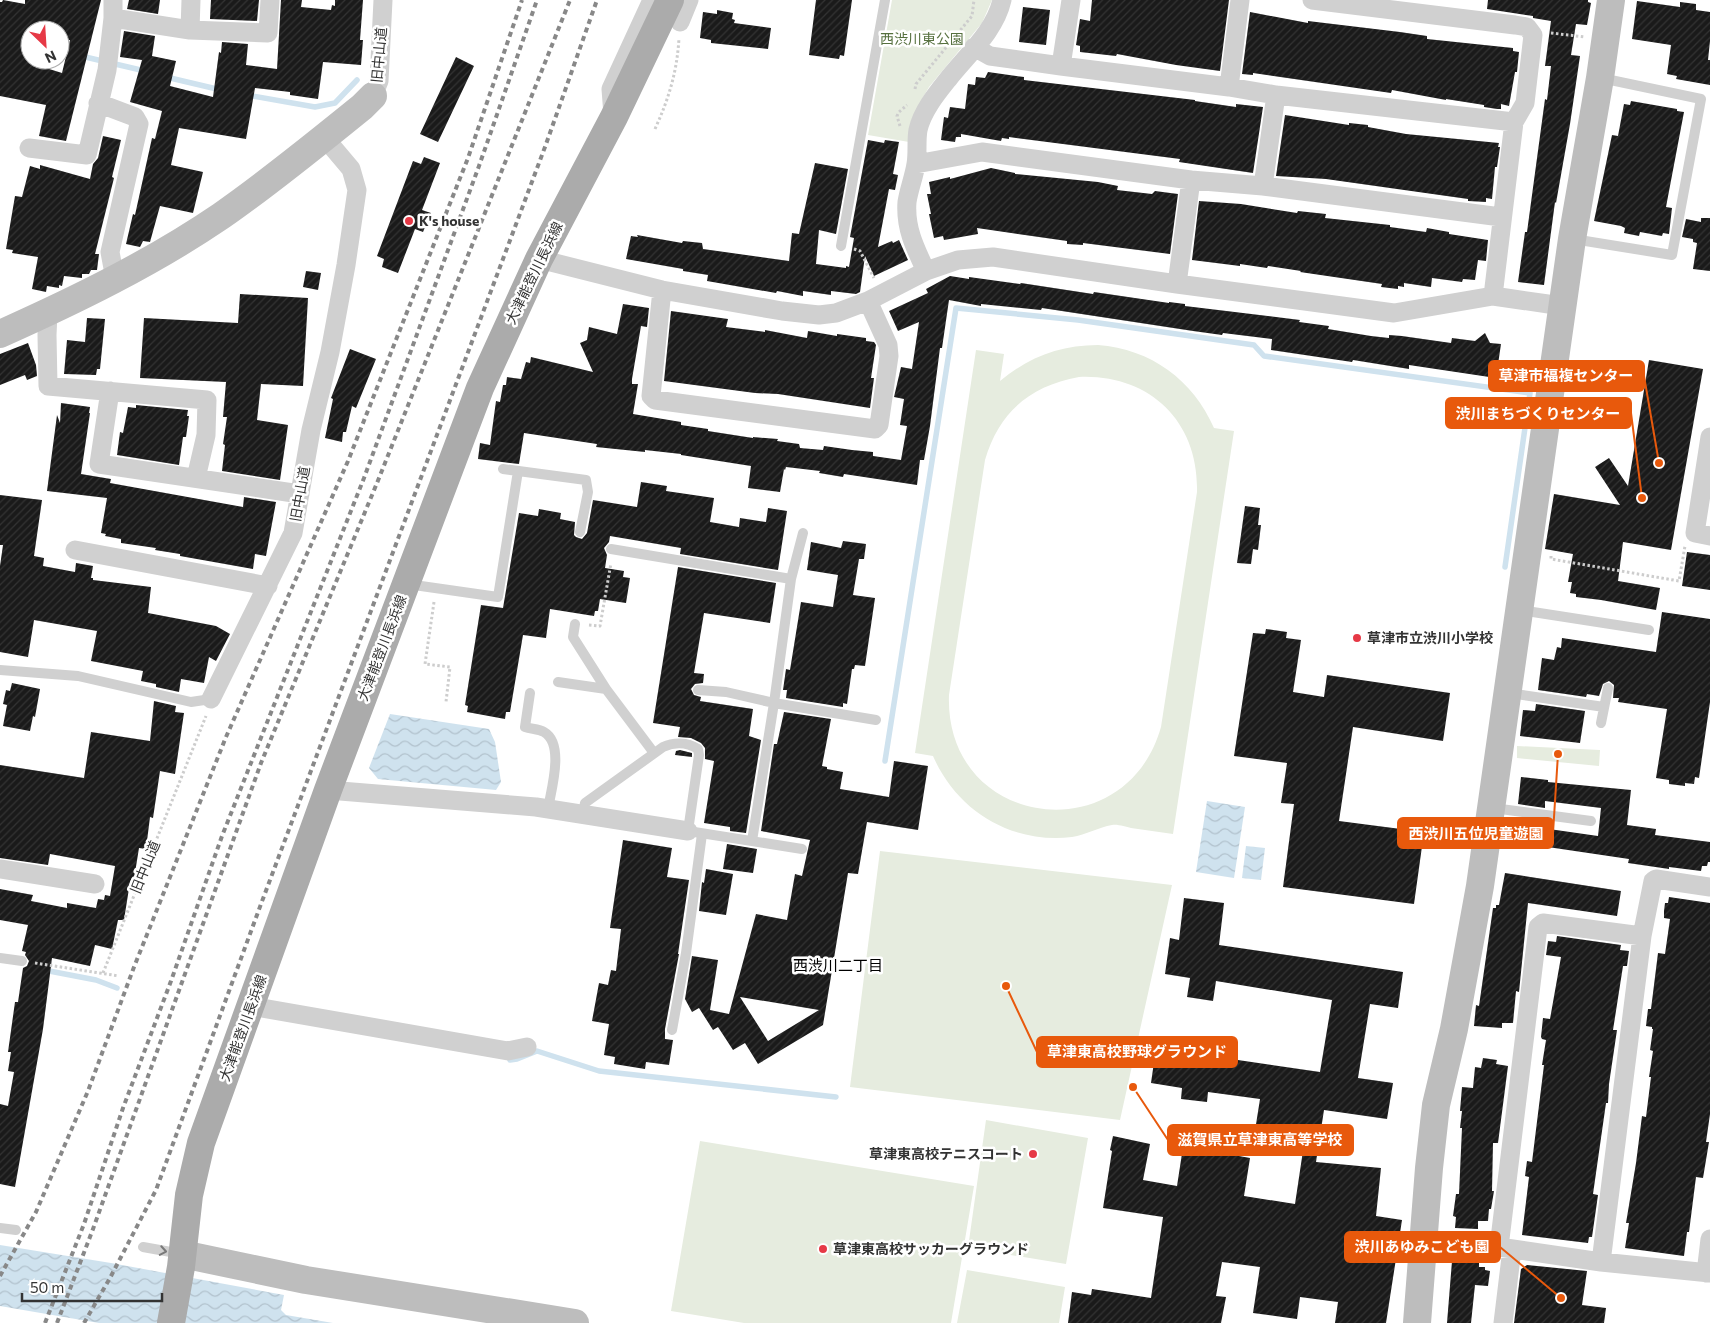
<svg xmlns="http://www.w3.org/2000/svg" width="1710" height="1323" font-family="Commissioner,'Noto Sans JP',sans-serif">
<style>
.park{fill:#e6ecdf;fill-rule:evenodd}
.water{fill:url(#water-waves)}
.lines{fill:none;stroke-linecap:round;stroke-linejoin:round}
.stream{stroke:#cfe2ee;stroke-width:5.5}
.building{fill:url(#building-hatch);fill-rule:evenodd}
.path{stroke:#cdcdcd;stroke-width:3;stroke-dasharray:2.5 2.5;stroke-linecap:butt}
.lane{stroke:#d0d0d0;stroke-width:10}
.street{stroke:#d0d0d0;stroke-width:19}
.secondary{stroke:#bdbdbd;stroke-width:28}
.primary{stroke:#ababab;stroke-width:28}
.rail{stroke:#888;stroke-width:4;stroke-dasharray:5 4;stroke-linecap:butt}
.oneway{stroke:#7a7a7a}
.poi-dot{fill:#e63946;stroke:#fff;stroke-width:2}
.labels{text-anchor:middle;stroke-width:5;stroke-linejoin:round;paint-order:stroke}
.park-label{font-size:14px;fill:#56703f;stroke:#fff}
.street-label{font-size:14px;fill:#333;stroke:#fff}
.poi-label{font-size:14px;font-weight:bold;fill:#333;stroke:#fff;text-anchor:start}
.neighbourhood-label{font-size:15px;fill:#000;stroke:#fff}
.leader{fill:none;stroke:#e8590c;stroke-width:2}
.callout-dot{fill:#e8590c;stroke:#fff;stroke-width:2}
.callout{fill:#e8590c;stroke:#e8590c;stroke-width:2}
.callout-label{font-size:15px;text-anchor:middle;font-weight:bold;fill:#fff}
</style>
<defs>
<pattern id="water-waves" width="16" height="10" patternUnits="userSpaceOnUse" patternTransform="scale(1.25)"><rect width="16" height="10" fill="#cfe2ee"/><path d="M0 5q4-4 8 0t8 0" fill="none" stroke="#b2c2cd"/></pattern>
<pattern id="building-hatch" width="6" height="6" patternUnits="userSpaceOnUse" patternTransform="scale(1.25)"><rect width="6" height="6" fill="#1a1a1a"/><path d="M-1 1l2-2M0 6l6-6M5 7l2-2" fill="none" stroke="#333"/></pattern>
</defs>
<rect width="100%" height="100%" fill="#fff"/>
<path class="park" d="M892 0H992L982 23 929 87 922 99 909 142 868 135Z
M1098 345C1151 349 1193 380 1214 428L1234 431 1173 834C1159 832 1145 830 1131 828 1126 827 1118 824 1112 825 1099 827 1086 835 1072 837 1011 844 957 811 933 756L915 753 976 350 1004 354 1000 381C1029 357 1060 345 1098 345ZM1079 377C1149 374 1199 421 1197 492L1161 727C1125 854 944 828 949 695L985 460C999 412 1030 386 1079 377Z
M1517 746 1600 750 1599 766 1517 758Z
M880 851 1172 885 1120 1120 850 1087Z
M986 1120 1088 1138 1066 1264 968 1248Z
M700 1141 974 1186 951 1323H744L671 1311Z
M967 1270 1065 1287 1059 1323H957Z"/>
<path class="water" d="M390 714 489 729 495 742 501 782 496 790 378 779 369 768Z
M1207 801 1245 807 1234 878 1196 872Z
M1246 846 1265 848 1261 880 1242 878Z
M0 1245 111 1263 284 1295 281 1310 286 1315 333 1323H99L0 1306Z"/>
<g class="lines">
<path class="stream" d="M60 50 72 53
M81 56 145 71
M166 77 221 90
M247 95 315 107 335 103 357 80
M885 761 956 308 1078 320 1254 345 1264 356 1530 393 1505 567
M44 970 96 980 117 988
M510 1060 517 1059 537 1051 599 1071 836 1097"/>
</g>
<path class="building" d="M3 0 25 4V0H101L66 141 39 136 46 105 0 96V2H2ZM30 30H63V40H70L62 73 30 63Z
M129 0H160L158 14 127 9Z
M211 0H259L257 21 210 19Z
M281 0H302L301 7 331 10 332 5 335 6V0H363L360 40H363L361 65 323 62 318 99 290 95V92L255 88 246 139 179 128 171 165 203 172 193 213 160 206 150 242 143 241 140 247 126 244 133 214 135 215 152 138 155 139 162 111 130 102 142 60 120 57 124 31 155 36 152 56 176 61 170 86 213 97 219 52 221 53 222 42 248 44 246 65 277 69Z
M816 0H852L844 56 840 55 839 59 809 55Z
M1092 0H1229L1220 71 1176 65 1117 54 1116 56 1080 52V46L1076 45 1080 19 1090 21Z
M1488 0H1588V2L1591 3 1587 25 1576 24 1571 55 1580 56 1570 124 1556 203 1555 202 1544 285 1518 282 1525 232H1527L1545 99 1547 100 1551 66H1545L1551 21 1533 18V16L1487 9Z
M1637 1 1680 7V2L1696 4V10L1710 12V41L1708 60H1710V85L1676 79 1677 76 1667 74 1671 45 1632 39Z
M1023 7 1050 10 1046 45 1019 42Z
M717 10 733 13 732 19 735 20 734 23 771 28 768 49 711 43V40L700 38 703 12 717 14Z
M1250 12 1308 23V21L1400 32 1427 36V39L1513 48V51L1519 52 1517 72H1515L1509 106 1501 104V109H1497L1484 107V105L1446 99V100L1392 90 1391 93 1253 73V75L1242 74Z
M456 57 474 66 438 142 420 134Z
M988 72 1024 77V80L1195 100V101L1236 107V104L1263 107 1253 173 1179 162 1180 159 1009 137V139L1002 138 1001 141 961 134V137H956L955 142 941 140 944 117 948 118 950 107 965 109 968 84 975 85 976 77 985 78Z
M1631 101 1677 109V111L1684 112 1666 207 1672 208 1669 234 1663 233 1662 236 1640 232 1639 236 1624 233 1625 228 1621 226 1594 221 1612 135 1618 136 1624 104 1630 105Z
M1285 115 1349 125V123L1368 125V127L1406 134 1499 143 1498 147H1500L1497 167H1495L1492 199 1486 198V202L1468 201V199L1326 179 1276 176Z
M103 136 121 140 112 177 114 178 95 254H99L97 270H91L89 274H82V278L64 276 62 286 59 285V288L47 286 46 292 32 289 38 257 12 253 13 250 6 249 15 196 22 197 30 166 40 169V165L90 179 93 164 98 158Z
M868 140 884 143 885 140 899 142 893 174 898 175 895 190 889 189 878 247 892 241 893 243 899 240 908 260 874 276 865 256 860 292 856 294 831 291V295L803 291V296L777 291 776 293 707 281 708 275 683 271V269L626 259 631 236 638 237 637 235 682 243 683 241 702 243 703 249 789 261 792 233 799 234 815 163 848 169 836 234 819 230 816 264 846 268V266L849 267 854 238 850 237Z
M424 157 440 163 422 210 431 213 423 232 415 229 398 273 382 267 384 259 377 256 413 161 421 164Z
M991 168 1015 173V174L1098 182 1118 186 1117 190 1152 194 1155 191 1178 194 1170 254 1083 243V245L1067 244V241L977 228 978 234 944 240 943 236 934 238 929 214H931L927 194H931L929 182 950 177V179Z
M1199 201 1241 204 1297 213 1298 211 1326 214 1325 218 1390 225V227L1426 232 1427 228 1449 232V234L1488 240 1486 261 1478 260 1475 280 1463 279 1462 282 1432 278 1431 287 1404 283V287L1398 286V289L1381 287 1382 284 1300 272 1301 271 1268 266 1267 268 1240 264V266L1192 260Z
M1701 218H1710V271L1693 269 1697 243 1693 242V239L1682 237 1686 219 1701 222Z
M306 271 321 273 318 290 303 287Z
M950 276 969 279V277L1020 284 1021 283 1093 294 1094 292 1169 303V302L1185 304V306L1300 320 1299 322 1329 326 1328 329 1371 336 1389 338V335L1402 336 1451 343 1452 338 1475 341 1485 333 1490 343 1501 344 1496 378 1409 365V369L1353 360 1352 362 1271 350 1272 339 1223 333 1222 335 1193 331 1042 308 1041 310 981 304V306L949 300 942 348H940L930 426 924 460H920L917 485 844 474 843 477 819 473 820 471 786 467 785 470 784 469 780 492 748 488 751 466 681 455V454L645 450V452L596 447 597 444 524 433 519 464 478 459 480 443 490 445 496 401 500 402 503 385H506L507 377 521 379 526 362 530 363 531 357 593 372 580 343 587 340 589 327 617 334 623 304 649 308 647 327 641 326 632 379V384H638L633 414 681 422V425L708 429V431L753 438V437L778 439 777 441 799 444 800 448 823 450 824 446 852 450 873 452V456L901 460 907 426 900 425 904 399 894 397 901 367 912 369 919 322 898 331 889 311 928 293 926 289Z
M240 294 308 298 303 386 261 384 257 420 288 425 280 480 222 471 225 445 223 444 227 417H223L226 382 140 378 144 318 238 323Z
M671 311 728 319 726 327 765 332V330L807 338 808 331 837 336V334L866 338V341L874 342 876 345 871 378H874L870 408 778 394 755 393 664 381Z
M87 318 105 319 100 369H97L96 375 64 374 67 340 85 342Z
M28 343 36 365 37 376 27 380 25 375 0 385V354Z
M350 349 376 359 356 408 352 406 346 432H343L342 442 325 438 333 399 331 398Z
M1649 360 1703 369 1671 550 1623 542 1618 581 1660 588 1656 610 1601 600 1576 597V594L1570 593 1572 582H1568L1573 554 1545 549 1554 494 1620 505 1595 467 1609 458 1628 486Z
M61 403 90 407 89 413H90L81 474 111 479 110 483 243 507 244 497 276 502 266 556 255 554 253 569 180 556V554L155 550 156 548 121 543V539L105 536 106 534 101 533 107 498 47 491 57 415 60 423Z
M136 405 188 410 187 416H189L186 437H183L179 465 117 455 120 432 123 433 128 407 136 408Z
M641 482 667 486 666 491 714 498 710 522 739 527 740 518 766 522 768 508 787 511 778 570 680 554 681 548 610 536 609 542 604 548 607 555 605 568 624 571 623 577 630 578 626 603 600 599 598 611H595L594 616 550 609 546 638 523 635 510 712H506L505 719 467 712 468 706 465 705 481 605 503 608 519 513 538 516 539 509 561 513 560 519 575 522 574 535 576 537 582 539 587 533 593 500 637 507Z
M0 495 42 500 34 556 44 558 43 566 75 572 76 563 93 566 91 578H93V580L151 587 148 613 216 626 230 634 216 661 209 657 204 683 181 679 179 692 156 687V684L141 681 143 671 91 661 97 631 34 620 28 657 0 652V566L3 545H0Z
M1245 506 1260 508 1258 525H1261L1258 550 1253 549 1251 564 1237 563Z
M843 541 866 544 864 559H859L853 595 875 598 865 666 855 665 854 669H852L847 704 843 703V707L786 698 787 690H783L786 669 790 670 801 602 833 607 838 575 807 570 811 542 841 548Z
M1687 552 1710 555V590L1682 586Z
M678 567 776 583 770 623 704 613 694 673 704 674 703 683 695 684 691 689 694 695 701 697 700 701 753 709 749 736 761 740 746 833 730 831V827L704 823 714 761 705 759V748L701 743 691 738 678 737 680 727 653 723Z
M1662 612 1710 619V702L1699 778 1695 777 1694 784 1685 783V786L1669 784V780L1656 778 1667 709 1618 702 1619 698H1613L1614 685 1609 681 1603 684 1599 696 1587 694 1586 697 1538 690 1542 658 1554 660 1557 647 1561 648 1562 638 1656 652Z
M1266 629 1287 632 1286 638 1301 640 1293 692 1324 697 1327 675 1450 693 1443 741 1353 727 1339 821 1424 832 1414 904 1283 887 1294 804 1281 803 1287 763 1234 756 1253 633 1265 634Z
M12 683 40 689 35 717 33 716 30 731 3 726 7 705 3 704 6 690 10 691Z
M154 701 176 706 175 712 184 713 175 774 160 771 153 818 150 817 146 849 139 848 134 879 132 878 130 882 124 920H118L112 949 95 945 90 966 52 958 43 1029 15 1187 0 1184V1104L8 1106 14 1072 8 1071 11 1052H8L15 1002H18L23 968 27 966 29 961 25 955 26 952 22 951 28 925 0 920V889L33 895 31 901 67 908V903L96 908 98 899 104 900 105 895 110 896 115 866 50 854 48 865 0 858V765L84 778 91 732 150 741Z
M1536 704 1585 711 1580 743 1520 736 1523 710 1535 711Z
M784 712 831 719 822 766 827 767V769L843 772 840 789 889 797 894 761 928 766 918 830 867 822 858 874 848 873 823 1025 758 1064 745 1043 733 1050 718 1027 713 1030 699 1008 692 1012 685 999 692 956 718 960 710 1010 729 1014 756 914 787 920 795 874 802 876 810 840 761 831 774 744H777ZM740 997 819 1010 768 1041Z
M680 750 692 753V757L675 755 676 751Z
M1521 777 1548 780V782L1631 790 1627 825 1656 829 1655 835 1710 842V862H1708L1707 866H1702L1701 871 1669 867V869L1628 863 1629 859 1508 841 1511 822H1515L1516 818 1543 822 1542 828 1598 836 1601 808 1545 801V808L1518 804Z
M623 840 672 848 667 877 689 880 678 954H679L665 1029V1039L673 1040 669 1065 646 1062 645 1069 614 1064 615 1057 604 1055 609 1024 592 1021 599 983 608 985 611 970 616 971 621 929 610 928Z
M727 844 757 849 753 873 723 869Z
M706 869 733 874 726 915 699 911 702 882 704 883Z
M1505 873 1621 891 1617 916 1528 903 1519 992 1516 991 1513 1023H1502V1028L1474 1026 1476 1005 1479 1006 1493 908H1496V905H1499Z
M1669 897 1710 903V1114L1706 1142H1709L1703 1178 1696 1177 1689 1232H1687L1684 1256 1625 1248 1629 1223H1626L1636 1163 1642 1116 1646 1117 1651 1077H1649L1653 1051 1650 1050 1653 1029H1652V1027L1646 1026 1648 1009H1651L1658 953 1665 954 1670 919 1664 918V911L1665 903H1668Z
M1184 898 1224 903 1219 945 1403 972 1398 1008 1370 1004 1358 1078 1393 1083 1387 1119 1324 1110 1316 1162 1381 1168 1376 1216 1402 1220 1386 1323H1335L1338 1302 1300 1297 1297 1319 1253 1313 1260 1267 1222 1262 1216 1296 1226 1297 1221 1323H1068L1072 1292 1091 1295 1092 1289 1151 1298 1163 1217 1103 1208 1112 1151 1110 1150 1113 1136 1150 1144 1143 1180 1177 1186 1183 1147 1200 1149 1250 1158 1244 1196 1295 1204 1304 1144 1254 1137 1260 1099 1208 1092 1207 1102 1181 1099 1182 1088 1151 1083 1156 1048 1320 1072 1332 1000 1216 981 1213 1001 1187 997 1190 978 1165 974 1170 938 1179 940Z
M1557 936 1621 945 1620 950 1629 951 1627 966H1623L1613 1030H1617L1609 1084 1608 1103H1606L1593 1194 1598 1195 1592 1237H1589L1588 1243 1522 1235 1529 1177 1525 1176 1527 1161 1532 1162 1544 1065H1542L1546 1040 1542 1039 1541 1037 1543 1018 1550 1019 1561 957 1546 955 1548 941 1556 942Z
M1483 1058 1497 1060 1496 1064 1508 1066 1498 1143H1493L1492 1191H1494L1491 1209H1489L1488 1221H1478V1229L1455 1228 1456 1217 1453 1216 1456 1194H1459L1462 1128H1460L1462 1111H1460L1462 1087 1473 1088 1475 1067 1481 1068Z
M1452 1261 1479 1263V1267H1485V1270L1490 1271 1488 1286 1475 1285 1471 1323H1447Z
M1527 1265 1587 1271 1582 1305 1606 1308 1604 1323H1514L1521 1269Z"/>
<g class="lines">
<path class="path" d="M1551 33 1585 37
M915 89 916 84 972 16 974 0
M900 126 897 116 899 112 907 105
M655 129C669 98 677 72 679 38
M854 249 860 251 874 278
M1551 556V559L1679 581 1685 546
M434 602 425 664 450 667 446 702
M589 625 600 626 611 563
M35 963 119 976
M103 973 206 716"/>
<path class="lane" d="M1573 239 1672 255 1701 99 1601 78
M841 246 885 0
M503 469 586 480 588 492 580 532
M611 549 791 579
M407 584 498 597 518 471
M1520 610 1649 630
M575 624 573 637 606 689
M0 670 78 676 191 702 211 699
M558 682 606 689 654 753
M698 690 726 692 774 703 876 720
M530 693 525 727C531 729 539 729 544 732 565 744 551 790 548 809
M1509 693 1604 707
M1601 723 1608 688
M1493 808 1591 821
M583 814 585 803 663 747C674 742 687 742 698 749L699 755 688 831 802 849
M752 841 774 703 791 579 803 533
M0 958 22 961
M672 1030 686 953 702 834
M0 1228 16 1230
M143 1247 182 1254"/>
<path class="street" d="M113 0V18L190 30 268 33 270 0
M1312 0 1515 25 1527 27 1533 35 1525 103 1514 122 1493 296
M680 22 689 0
M190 30 191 0
M974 47 990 56 1061 66 1229 87 1276 95 1514 122
M1061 66 1071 0
M1229 87 1240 0
M373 96 379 81 383 0
M98 103 135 117 139 124 110 252 115 279
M613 115 611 89 652 0
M29 148 87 155 107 70 113 18
M916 164 982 152 1191 180 1263 186 1501 217
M1263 186 1276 95
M539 259 662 290 782 311 819 315 836 313 868 301 926 271 958 260 993 257 1177 284 1394 313 1493 296 1562 306
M926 271C915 248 905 228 907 202 909 189 914 177 916 164 918 153 916 141 918 130 922 111 937 93 949 78 968 54 995 31 1002 0
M1177 284 1191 180
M662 290 651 396 655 400 875 429 879 425 889 356 888 345 868 301
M48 313 47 335 48 386 207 400 206 435 196 478
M110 391 99 464 300 494
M1710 437 1695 533 1710 536
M75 550 268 586
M211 699 293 533 311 430 330 352 346 265 357 190 351 169 324 137
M328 790 536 807 688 831
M0 869 95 884
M251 1006 508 1051 527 1047
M1424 1239 1499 1247 1601 1262 1710 1273
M1499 1247 1538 927 1543 923 1642 936 1653 881 1656 879 1710 887
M1601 1262 1642 936
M1706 1273 1710 1239
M1503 1323 1512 1249"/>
<path class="secondary" d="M0 334C76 300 152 263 221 216 270 182 316 144 362 107L373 96
M182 1254 306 1280 575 1323
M1417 1323 1429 1168 1436 1105 1454 1029 1480 886 1572 239 1600 78 1611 0"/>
<path class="primary" d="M171 1323 181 1267 189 1195 201 1143 328 790 480 388 539 259 614 117 670 0"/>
<path class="rail" d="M0 1276 36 1212 88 1091 134 967 226 737 348 461 468 158 522 0
M45 1323 84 1224 123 1108 171 981 222 836 364 478 479 166 537 0
M57 1323 93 1229 261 763 377 483 570 0
M84 1323 110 1278 156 1190 261 904 545 147 597 0"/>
</g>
<defs><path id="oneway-chevron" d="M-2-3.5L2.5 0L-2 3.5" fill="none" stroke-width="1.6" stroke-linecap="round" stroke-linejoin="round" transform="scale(1.25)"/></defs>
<use class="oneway" href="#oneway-chevron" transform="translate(163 1251) rotate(10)"/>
<g class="poi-dot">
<circle cx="409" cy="221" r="5"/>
<circle cx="1357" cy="638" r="5"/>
<circle cx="1033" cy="1154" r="5"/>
<circle cx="823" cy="1249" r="5"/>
</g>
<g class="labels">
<g class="park-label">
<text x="922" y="44">西渋川東公園</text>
</g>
<g class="street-label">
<text transform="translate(379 55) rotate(-85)" y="5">旧中山道</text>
<text transform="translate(534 273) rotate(-64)" y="5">大津能登川長浜線</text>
<text transform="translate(300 494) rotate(-80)" y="5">旧中山道</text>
<text transform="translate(382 648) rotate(-69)" y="5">大津能登川長浜線</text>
<text transform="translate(145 867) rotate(-68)" y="5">旧中山道</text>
<text transform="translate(243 1028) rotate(-70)" y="5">大津能登川長浜線</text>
</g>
<g class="poi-label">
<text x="419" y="226">K's house</text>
<text x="1367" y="643">草津市立渋川小学校</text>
<text x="1023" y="1159" text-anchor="end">草津東高校テニスコート</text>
<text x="833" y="1254">草津東高校サッカーグラウンド</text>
</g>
<g class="neighbourhood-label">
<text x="838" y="971">西渋川二丁目</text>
</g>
</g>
<path class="leader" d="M1659 463L1644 376M1642 498L1631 413M1558 754L1553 833M1006 986L1037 1052M1133 1087L1168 1140M1561 1298L1500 1247"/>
<g class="callout-dot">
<circle cx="1659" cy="463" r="5"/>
<circle cx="1642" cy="498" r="5"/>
<circle cx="1558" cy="754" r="5"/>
<circle cx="1006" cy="986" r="5"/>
<circle cx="1133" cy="1087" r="5"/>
<circle cx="1561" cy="1298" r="5"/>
</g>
<g class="callout">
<rect x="1489" y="361" width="155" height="30" rx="5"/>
<rect x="1446" y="398" width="185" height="30" rx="5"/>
<rect x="1398" y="818" width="155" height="30" rx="5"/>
<rect x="1037" y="1037" width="200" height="30" rx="5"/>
<rect x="1168" y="1125" width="185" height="30" rx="5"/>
<rect x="1345" y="1232" width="155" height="30" rx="5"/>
</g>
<g class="callout-label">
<text x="1566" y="381">草津市福複センター</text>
<text x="1538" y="419">渋川まちづくりセンター</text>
<text x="1476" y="839">西渋川五位児童遊園</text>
<text x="1137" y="1057">草津東高校野球グラウンド</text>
<text x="1260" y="1145">滋賀県立草津東高等学校</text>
<text x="1422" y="1252">渋川あゆみこども園</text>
</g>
<g transform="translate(45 45) rotate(155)"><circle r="24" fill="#ffffff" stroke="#adadad"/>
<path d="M0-4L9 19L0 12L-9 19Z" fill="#e63946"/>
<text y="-8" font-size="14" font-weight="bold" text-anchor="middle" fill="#333333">N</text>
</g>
<path d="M22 1293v8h140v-8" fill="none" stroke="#333333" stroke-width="2.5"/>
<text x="30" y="1293" font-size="15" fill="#333333" stroke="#ffffff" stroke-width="4" paint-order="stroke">50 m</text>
</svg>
